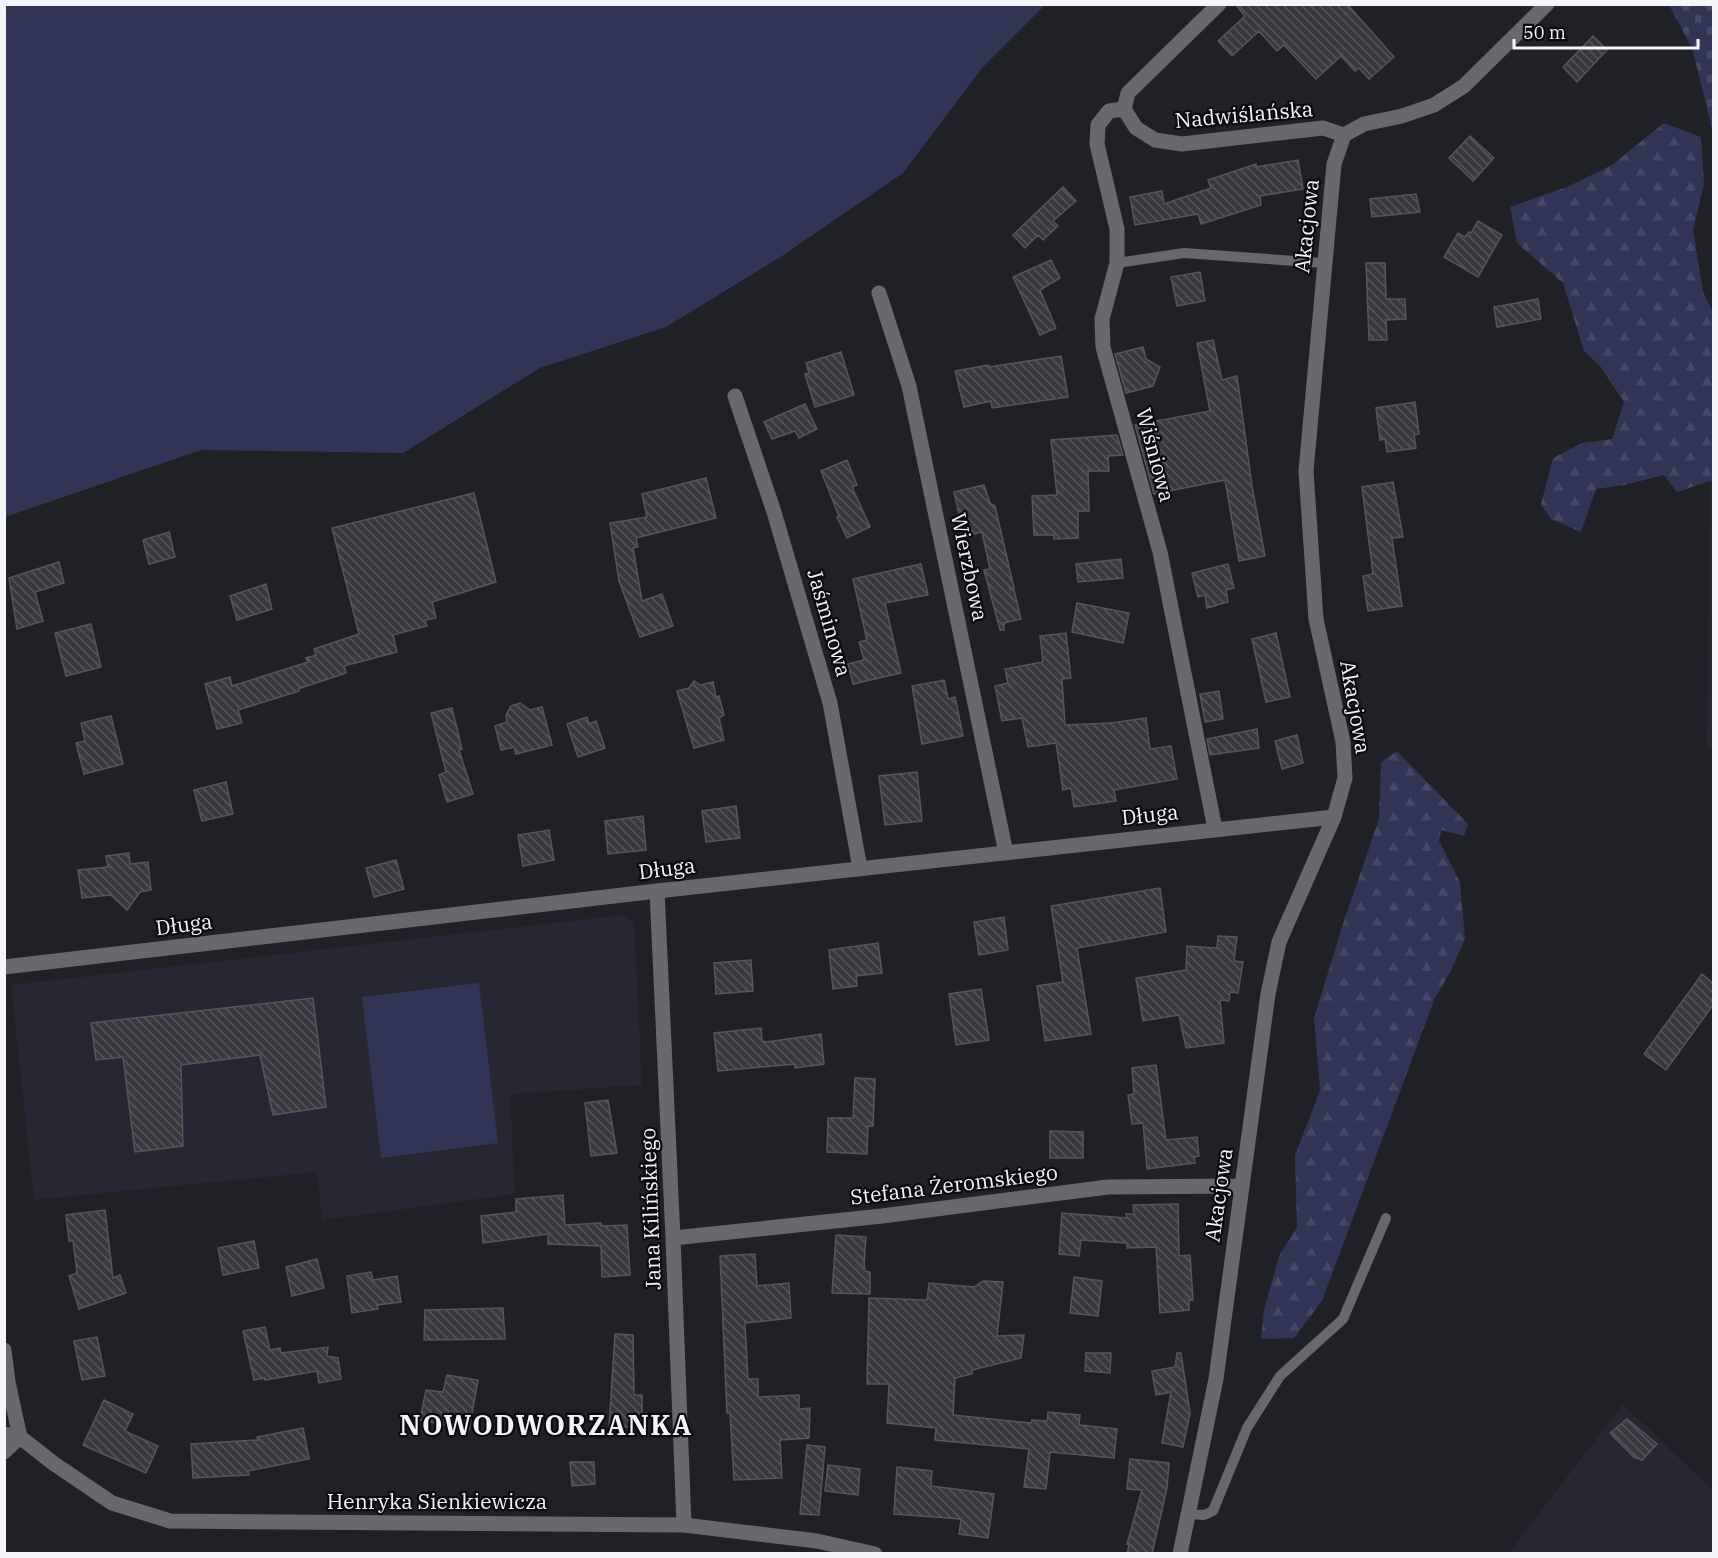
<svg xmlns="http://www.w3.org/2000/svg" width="1718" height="1558" font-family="'IBM Plex Serif',serif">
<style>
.built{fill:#262732}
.green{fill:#323555}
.forest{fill:url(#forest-firs)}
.cemetery{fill:url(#cemetery-stones)}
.building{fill:url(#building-back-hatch);stroke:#55565c;stroke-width:1.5}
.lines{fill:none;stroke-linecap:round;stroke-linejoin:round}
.lane{stroke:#68696c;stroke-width:10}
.street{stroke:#68696c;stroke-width:15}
.labels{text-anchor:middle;stroke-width:4.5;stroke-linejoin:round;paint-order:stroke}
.street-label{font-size:21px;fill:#f4f5f8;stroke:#0a0b0d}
.district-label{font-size:27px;font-weight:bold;letter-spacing:1.5px;fill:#f4f5f8;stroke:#0a0b0d}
</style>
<defs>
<pattern id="forest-firs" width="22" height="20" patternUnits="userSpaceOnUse" patternTransform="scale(1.5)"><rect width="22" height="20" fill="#323555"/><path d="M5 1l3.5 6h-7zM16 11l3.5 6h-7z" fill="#464966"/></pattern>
<pattern id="cemetery-stones" width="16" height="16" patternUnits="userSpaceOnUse" patternTransform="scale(1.5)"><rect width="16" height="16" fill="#323555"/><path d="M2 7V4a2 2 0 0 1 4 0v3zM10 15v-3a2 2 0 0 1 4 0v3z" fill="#464966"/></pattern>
<pattern id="building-back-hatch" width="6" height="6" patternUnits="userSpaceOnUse" patternTransform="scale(1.5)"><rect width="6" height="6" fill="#393a40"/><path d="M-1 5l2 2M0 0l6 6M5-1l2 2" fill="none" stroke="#56575c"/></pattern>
</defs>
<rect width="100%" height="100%" fill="#202126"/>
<path class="built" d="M1711 409H1714L1713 749 1707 746Z
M623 915 634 923 642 1085 510 1094 515 1194 322 1220 317 1172 34 1200 11 985Z
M1623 1404 1713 1491V1553L1508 1554Z"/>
<path class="green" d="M4 5 5 4 1045 5 982 68 903 173 782 256 666 327 540 368 403 453 201 450 5 517Z
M479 983 498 1143 381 1158 362 997Z"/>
<path class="forest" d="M1664 123 1701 137 1704 184 1693 230 1703 292 1713 312V480L1677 492 1664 475 1624 485 1596 489 1581 532 1551 519 1541 504 1553 458 1582 443 1612 439 1624 402 1600 366 1584 351 1563 283 1517 243 1510 207 1567 187 1612 165Z
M1397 751 1468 824 1464 836 1441 830 1439 841 1460 882 1465 939 1451 971 1434 1000 1322 1301 1294 1338 1261 1339 1264 1310 1279 1256 1297 1227 1295 1155 1320 1091 1314 1018 1343 924 1379 819 1381 762Z"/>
<path class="cemetery" d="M1669 5H1713V132L1692 48Z"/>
<path class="building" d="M1235 4H1347L1394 57 1369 79 1359 68 1355 71 1341 56 1316 79 1284 45 1277 51 1259 31 1232 56 1218 41 1245 16Z
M1593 36 1607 50 1577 82 1563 67Z
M1470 136 1494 158 1473 181 1449 158Z
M1298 160 1303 189 1260 196 1261 205 1201 224 1198 214 1135 225 1130 197 1162 191 1164 204 1211 188 1208 180 1256 164V167Z
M1063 187 1076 201 1053 221 1058 226 1043 240 1038 235 1025 248 1013 235Z
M1416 194 1420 212 1372 217 1370 199Z
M1478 221 1502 235 1478 277 1444 257 1458 233 1465 237 1469 232 1471 233Z
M1051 260 1060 278 1040 290 1056 328 1040 335 1013 277Z
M1366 263H1385L1386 299H1405L1406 319 1386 320 1387 340H1369Z
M1200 272 1205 301 1177 306 1171 277Z
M1538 299 1541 319 1497 327 1494 307Z
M1213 340 1222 380 1237 376 1252 486 1265 556 1239 561 1225 480 1154 494 1135 425 1210 411 1197 343Z
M1143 347 1146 359 1160 367 1153 386 1126 393 1115 354Z
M841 352 854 395 815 407 805 374 809 373 806 363Z
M1061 356 1068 397 992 408 991 401 964 407 955 371 988 365 989 367Z
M1415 402 1419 434 1414 435 1416 448 1387 452 1385 439 1380 440 1376 408Z
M805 404 817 429 799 438 795 431 772 439 764 422Z
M1117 435 1123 455 1108 456 1109 471H1088L1089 511H1078V538L1054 539V535H1034L1032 496 1057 495 1051 440Z
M847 460 857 485 852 487 870 527 847 538 837 517 839 516 821 471Z
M706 478 716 518 636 538 638 547 633 548 642 601 662 594 673 626 640 637 619 581 610 523 647 517 642 494Z
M1393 482 1403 537 1392 538 1402 606 1368 611 1363 576 1373 574 1362 487Z
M984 485 990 503 995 506 1014 588 1009 589 1014 590 1021 619 1004 623V630H1000L984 570 990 569 982 532 964 536 954 492Z
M474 493 496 582 432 602 436 618 425 620 427 626 393 635 397 652 344 666 346 673 298 689 299 691 238 710 242 723 217 729 205 684 230 677 232 686 308 662 306 658 316 655 314 649 359 634 332 528Z
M169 532 175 557 149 564 143 540Z
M1121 559 1123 578 1078 582 1076 564Z
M59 562 64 583 35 592 43 621 17 629 9 578Z
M921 564 928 595 885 603 901 673 853 684 848 664 864 660 859 642 867 640 853 579Z
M1228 564 1234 588 1226 590 1228 602 1207 608 1205 595 1198 597 1192 573Z
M266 584 272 609 237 620 230 596Z
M1077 603 1129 613 1123 643 1072 632Z
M91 624 101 667 66 676 55 633Z
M1066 633 1071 678 1062 679 1065 725 1111 723 1146 718 1150 749 1171 746 1177 779 1114 790 1116 801 1074 807 1071 788 1063 790 1056 743 1028 747 1022 718 1002 721 995 686 1008 683 1005 669 1043 662 1040 636Z
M1276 633 1290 697 1266 702 1252 639Z
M944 680 948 699 955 697 963 736 922 744 912 686Z
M694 681 700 685 713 682 716 697 719 696 724 715 719 718 724 740 694 748 677 691 689 688Z
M1219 691 1223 719 1205 722 1200 694Z
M520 703 530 710 542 707 552 745 516 754 514 747 501 750 495 726 507 722 506 715 511 706Z
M452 708 462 749 459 750 473 794 447 802 439 775 446 772 431 713Z
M111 716 123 764 84 774 76 743 85 741 81 723Z
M587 717 589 724 596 721 605 748 578 757 567 724Z
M1257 729 1259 748 1210 755 1207 739Z
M1297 735 1303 763 1282 769 1275 741Z
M917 772 922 821 885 825 879 776Z
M226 782 233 814 202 821 194 790Z
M736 806 740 838 706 842 702 811Z
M643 816 646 850 608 854 605 821Z
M549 830 554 860 523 866 518 835Z
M129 853 130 864 148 862 151 890 140 892 127 910 111 895 82 898 78 870 108 867 106 856Z
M396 860 404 889 374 897 366 868Z
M1160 888 1166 932 1077 948 1091 1034 1045 1041 1037 986 1063 982 1051 906Z
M1004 917 1008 950 979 955 974 922Z
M1218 936 1237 937 1234 961 1243 962 1238 993 1230 992 1229 1001 1220 1000 1224 1043 1186 1048 1179 1015 1143 1021 1136 978 1186 970 1187 946 1217 948Z
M878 943 882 973 856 976 857 986 833 989 829 950Z
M751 960 753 991 716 994 714 963Z
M1702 974 1713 983V1005L1666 1070 1644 1054Z
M981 989 989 1040 956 1045 949 994Z
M313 998 326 1107 273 1115 260 1055 181 1065 183 1146 135 1152 123 1057 96 1060 91 1023Z
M761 1028 762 1041 767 1042 821 1034 824 1064 795 1068V1064L718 1071 714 1033Z
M1156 1065 1166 1140 1197 1137 1199 1156 1194 1157 1195 1163 1147 1169 1143 1123 1132 1124 1128 1095 1134 1094 1132 1068Z
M855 1078 875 1079 873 1126H868L867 1154 827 1152 828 1118H853Z
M608 1100 617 1153 591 1156 585 1103Z
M1050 1131 1083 1132V1158H1050Z
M563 1195 565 1225 601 1223V1226L627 1225 630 1275 602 1277 601 1246 548 1244V1234L483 1243 481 1216 516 1212V1199Z
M1178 1204 1179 1256 1190 1255 1193 1300H1189V1310L1160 1313 1156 1247 1127 1248V1243L1081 1240 1079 1256 1059 1254 1062 1213 1127 1218 1126 1214H1134L1133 1205Z
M105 1210 113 1278 120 1275 126 1293 79 1309 69 1276 77 1273 73 1241H69L66 1215Z
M836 1235 866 1237 864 1264 865 1271 870 1272V1294L832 1293Z
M254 1241 259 1268 223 1275 218 1248Z
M755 1254 757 1286 789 1283 791 1318 745 1323 748 1379H758V1397L799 1395V1409L810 1408 809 1438 780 1440 782 1478 734 1480 730 1413H727L720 1256Z
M317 1259 324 1288 292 1296 286 1267Z
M371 1272 373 1280 397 1276 401 1302 377 1305 378 1309 352 1313 347 1276Z
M1074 1277 1102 1281 1098 1316 1070 1313Z
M983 1281 1003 1282 997 1336 1024 1335 1021 1358 972 1370V1374L955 1378 953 1415 1031 1423 1032 1420 1047 1421 1048 1412 1080 1415 1079 1425 1117 1429 1114 1458 1050 1452 1046 1489 1024 1487 1029 1449 935 1440 936 1428 887 1423 889 1384H867L869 1298 927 1300 929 1283 974 1287Z
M503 1308 505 1339 424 1340 425 1310Z
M265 1327 270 1350 280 1348 281 1353 328 1347 327 1356 338 1358 341 1379 319 1383 317 1371 265 1380V1378L254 1380 243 1331Z
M615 1334 633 1335 634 1395H642V1427H609Z
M97 1337 105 1376 82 1380 74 1341Z
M1086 1353H1111L1110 1373 1085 1371Z
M1177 1353H1181L1190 1413 1183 1447 1162 1443 1171 1392 1156 1395 1152 1371 1175 1367Z
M447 1375 478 1380 469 1430 420 1420 426 1390 443 1392Z
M104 1400 133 1414 125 1431 158 1446 146 1473 83 1445Z
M1627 1419 1657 1444 1642 1460 1634 1457 1610 1433Z
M303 1428 309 1459 248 1471 249 1475 193 1478 191 1444 258 1440 257 1437Z
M807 1445 825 1447 819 1515 800 1514Z
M1130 1459 1169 1463 1167 1488 1152 1554H1127L1129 1545 1127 1544 1142 1490 1127 1489Z
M570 1462H594L595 1484 572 1486Z
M828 1465 860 1469 858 1495 825 1491Z
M897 1467 932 1471 931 1486 994 1494 988 1538 959 1534 961 1519 894 1514Z"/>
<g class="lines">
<path class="lane" d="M1117 263 1184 253 1324 263
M1189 1514 1204 1515 1213 1511 1247 1428 1280 1376 1343 1319 1386 1218"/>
<path class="street" d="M1219 4 1128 93 1124 109 1136 128 1155 140 1182 144 1323 128 1344 135
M1124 109 1109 111 1098 125 1097 144 1117 229V263L1102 319 1103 347 1160 552 1215 829
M879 293 909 386 1006 853
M735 396 774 512 830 703 860 868
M657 891 673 1238 684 1525
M4 967 657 891 1334 817
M673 1238 882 1216 1108 1187 1241 1186
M4 1350 8 1382 20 1437
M4 1434 20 1437 53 1463 112 1503 170 1521 684 1525 817 1541 875 1554
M4 1452 20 1437
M1180 1554 1216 1379 1268 994 1279 942 1334 817 1345 778 1343 742 1316 619 1306 471 1334 164 1344 135 1364 124 1402 116 1434 105 1464 86 1547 4"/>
</g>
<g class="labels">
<g class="street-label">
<text transform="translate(1244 115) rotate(-5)" y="7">Nadwiślańska</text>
<text transform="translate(1307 226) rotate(-84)" y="7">Akacjowa</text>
<text transform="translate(1155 455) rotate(75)" y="7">Wiśniowa</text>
<text transform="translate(969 567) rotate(78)" y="7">Wierzbowa</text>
<text transform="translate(829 623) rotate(74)" y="7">Jaśminowa</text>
<text transform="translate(1355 707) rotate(80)" y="7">Akacjowa</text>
<text transform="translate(1150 815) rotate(-6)" y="7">Długa</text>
<text transform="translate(667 869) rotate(-7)" y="7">Długa</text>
<text transform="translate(184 925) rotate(-7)" y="7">Długa</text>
<text transform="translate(954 1185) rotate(-7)" y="7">Stefana Żeromskiego</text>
<text transform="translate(1219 1195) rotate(-82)" y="7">Akacjowa</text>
<text transform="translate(651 1209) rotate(-92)" y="7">Jana Kilińskiego</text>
<text x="437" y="1509">Henryka Sienkiewicza</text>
</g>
<g class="district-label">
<text x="546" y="1435">NOWODWORZANKA</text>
</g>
</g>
<rect width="1718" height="1558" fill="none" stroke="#f4f5f8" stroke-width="12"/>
<path d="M1514 39v9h184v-9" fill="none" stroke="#f4f5f8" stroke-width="3"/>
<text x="1523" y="39" font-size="18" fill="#f4f5f8" stroke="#0a0b0d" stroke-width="4.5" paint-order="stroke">50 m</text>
</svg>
